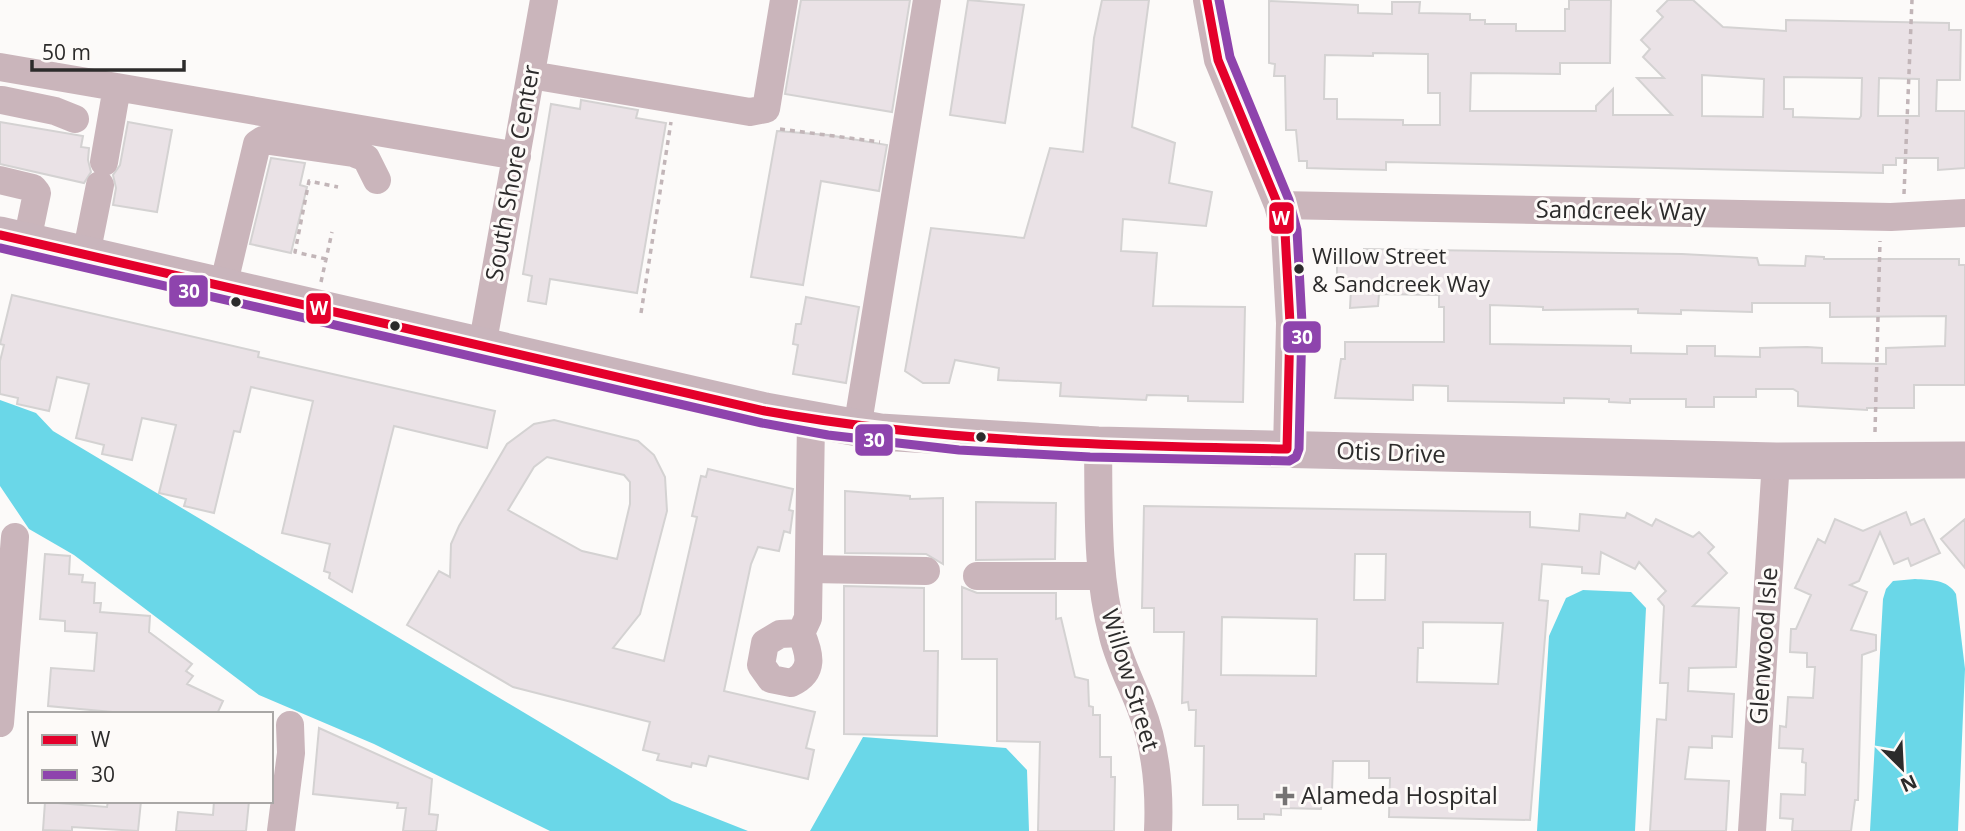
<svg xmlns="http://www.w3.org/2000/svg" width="1965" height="831" font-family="'Open Sans',sans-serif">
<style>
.water{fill:#6ad7e8}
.building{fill:#eae2e6;stroke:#d4d2d2;stroke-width:2;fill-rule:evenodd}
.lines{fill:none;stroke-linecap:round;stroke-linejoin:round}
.path{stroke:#c2b5b8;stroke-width:3.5;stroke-dasharray:5 5;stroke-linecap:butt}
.minor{stroke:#cab5bb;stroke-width:28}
.major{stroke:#c9b5bc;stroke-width:37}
.bus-1-casing{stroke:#fdfaf8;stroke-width:14}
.bus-2-casing{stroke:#fdfaf8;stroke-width:14}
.bus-1{stroke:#e4002b;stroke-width:9}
.bus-2{stroke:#8e44ad;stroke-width:9}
.bus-dot{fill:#2c2b2b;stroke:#fdfaf8;stroke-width:2.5}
.poi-dot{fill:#757373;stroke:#fdfaf8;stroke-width:2.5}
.labels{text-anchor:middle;stroke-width:6;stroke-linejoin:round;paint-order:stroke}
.bus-label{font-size:22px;fill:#2c2b2b;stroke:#fdfaf8;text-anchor:start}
.street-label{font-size:24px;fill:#2c2b2b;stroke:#fdfaf8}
.poi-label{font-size:24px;fill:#2c2b2b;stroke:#fdfaf8;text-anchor:start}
.line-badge{stroke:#fdfaf8;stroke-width:2.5}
.badge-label{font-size:19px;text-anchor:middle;font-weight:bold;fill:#fff}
</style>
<rect width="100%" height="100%" fill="#fcfaf9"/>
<path class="water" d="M0 400 36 413 53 431 672 801 748 831H550L374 744 259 695 74 555 29 529 0 486Z
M1915 579C1931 580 1947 579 1956 594L1965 669 1958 831H1870L1883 599 1886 589 1893 581Z
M1583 590 1631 592 1646 608 1635 831H1537L1549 636 1566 598Z
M863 737 1006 748 1027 770 1029 831H810Z"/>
<path class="building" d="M801 0H910L892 112 785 94Z
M968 0 1024 5 1005 123 950 115Z
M1102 0H1149L1132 127 1175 143 1169 183 1212 192 1206 226 1123 219 1121 251 1157 253 1153 306 1245 307 1243 402 1188 401V396L1147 395 1146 400 1060 396 1061 383 998 380 999 368 955 360 949 383H923L905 371 931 228 1024 238 1050 148 1083 152 1094 38Z
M1569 0H1611L1610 63H1560V74L1471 73 1470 111H1596V106L1613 89V115H1672L1637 78H1664L1643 57 1650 49 1641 40 1663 17 1657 11 1668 0H1693L1723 27 1786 31V20L1949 23V30H1961L1960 80H1937L1936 111H1965V168L1938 170V158H1896V165H1883V173L1386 162V170L1341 169 1307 168V161H1299L1296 130H1286L1285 76H1274L1275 64 1269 63V1L1358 5V13L1392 14V2H1420L1419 13 1470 14V20H1485V24H1516V31H1565V9H1569ZM1373 53 1428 54V93H1440V125H1403V120L1337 119V99H1324L1325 55 1373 56ZM1702 75 1764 79 1763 117 1702 116ZM1784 77 1862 78 1861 116 1859 119 1793 117V109H1784ZM1879 78 1919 79V116H1878Z
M581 100 638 110 636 118 666 123 637 293 550 279 546 304 528 301 532 276 523 274 551 104 580 109Z
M0 122 83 136 81 147 89 148 88 160 91 172 84 183 0 164Z
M128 122 172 130 157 212 113 205 116 188 113 175 120 165Z
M777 131 828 135 887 145 879 191 821 181 803 285 751 277Z
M271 158 305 163 300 185 307 187 291 253 250 244Z
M1364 249 1682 254 1757 258 1759 265 1805 266 1806 256 1824 257V259H1959V265H1965V385H1914V408H1867V410L1798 406V392L1793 389H1756V397H1714V407H1686V399H1630V403L1609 402V399L1564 398V403L1448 401V386L1413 385V400L1335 398 1341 359H1345V342H1444V307H1439V295L1379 294 1378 306 1350 308 1351 289H1343V278H1337V255H1364ZM1752 303H1830V317L1946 316 1945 346 1886 348V364L1822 363V348L1807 347 1760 348V357L1715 356V346H1687V354L1631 353V346L1490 344V305L1543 307V310L1638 309V313L1681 314V310L1752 312Z
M12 295 259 352 258 357 495 411 487 448 394 426 352 592 329 578 330 573 324 571 330 544 282 533 313 401 251 387 240 432 234 431 214 513 184 506 186 499 159 493 176 425 142 418 132 460 102 454 104 445 76 438 89 384 57 377 49 411 17 404 18 398 0 394V361L4 345 0 344Z
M806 297 859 307 846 383 793 374 798 345 793 344 796 324H801Z
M554 420 638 441 654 455 665 477 667 511 640 614 613 648 664 661 697 517 692 516 701 476 706 477 708 469 793 489 789 510 793 511 790 533 784 531 779 551 758 547 751 564 724 691 815 712 806 748 814 750 808 779 709 756 706 766 692 763 691 767 657 760 659 754 643 750 650 722 513 687 407 625 439 571 450 577 451 544 459 526 507 444 534 424ZM547 457 624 475 630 482V504L617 559 582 551 508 510 534 467Z
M845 491 910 496V499L943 498V564L926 554 845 553Z
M976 502 1056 503 1055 559 976 560Z
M1144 506 1530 512V527L1579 531 1580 514 1625 518 1627 513 1652 526 1656 519 1693 537 1699 532 1714 547 1708 553 1727 573 1693 606 1739 608 1737 649 1736 667 1689 668 1688 691 1734 694 1732 737 1712 736V748L1689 747 1685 779 1729 781 1726 831H1650L1657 719 1666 720 1668 683H1660L1664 606 1658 599 1666 591 1639 562 1635 569 1601 552 1599 574 1582 573V567L1542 564 1539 600 1548 601 1530 820 1389 817 1390 778H1369V761H1333L1332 791H1322L1321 809 1281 808V815L1264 814V819H1238V805H1203L1204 746H1195L1196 710H1189L1188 702 1182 703 1184 632H1154V608H1142ZM1355 554H1386L1385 600H1354ZM1222 617 1317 619 1316 676 1221 675ZM1423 622 1503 623 1498 684 1417 682 1418 648H1423Z
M1906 512 1911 525 1924 519 1940 553 1911 566 1908 558 1894 564 1880 532 1859 581 1850 585 1867 592 1851 630 1876 635V650L1862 655 1858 800H1855L1851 831H1792L1793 819 1780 818 1781 794 1805 795 1806 763 1802 762 1803 749 1779 748 1780 726 1786 727 1788 697 1813 698 1815 667H1807V653L1790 652 1791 629H1796L1811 595 1795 588 1818 539 1825 543 1835 519 1863 531Z
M1965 519V568L1941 539Z
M45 554 70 556 69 574 83 575 82 582 95 583 94 603H101L100 612 150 616 149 632 192 664 186 671 193 676 187 684 223 701 217 714H134L48 706 51 668 94 671 97 633 65 631V621L40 619Z
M844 586 924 588V651H938L937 736 844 734Z
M962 587 977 593H1056V619L1061 618 1075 677 1088 680 1089 706 1093 707V715H1100V757H1111V777H1115L1114 831H1038L1040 742 997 741V659H962Z
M319 728 432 779 429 814 438 815 436 831H403L406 808H397L398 803 313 794Z
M108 801H141L138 831 72 827V831L43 830 45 802 107 807Z
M214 801H249L246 831H176L178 812 213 815Z"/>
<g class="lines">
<path class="path" d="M780 129 880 142
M1904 194 1912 0
M326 259 295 252 309 181 338 187
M321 282 332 232
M641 313 671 122
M1875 432 1880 241"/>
<path class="minor" d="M1207 0 1218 60 1278 205 1285 232 1290 323 1287 449
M0 67 517 156
M531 75 750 112 766 109 784 0
M2 100 55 111 75 119
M104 162 117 87
M0 180 33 188 37 193 27 241
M1278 205 1891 217 1965 213
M86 255 100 185
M223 287 257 144 263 140 353 153 366 158 377 180
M482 347 544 0
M857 429 927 0
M1098 445C1099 510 1096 573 1113 636 1119 660 1131 683 1140 706 1156 746 1160 788 1158 831
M809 569 926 571
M977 576H1101
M801 633 780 634 765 643 761 665 771 679 791 683C815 672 810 654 801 633L808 618 811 421
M0 723 15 537
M281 831 291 753 290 725
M1752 831 1776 461"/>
<path class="major" d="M0 235 765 411 880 432 1098 445 1776 461 1965 460"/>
<defs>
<path id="bus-1" d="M1207 0 1218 60 1278 205 1285 232 1290 323 1287 449
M0 235 765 411C938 442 1112 446 1287 449"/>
<path id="bus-2" d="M0 248 762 423 828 435 959 450 1090 457 1289 461 1296 457 1299 449 1302 323 1297 230 1289 200 1230 57 1219 0"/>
</defs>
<use href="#bus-1" class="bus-1-casing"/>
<use href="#bus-2" class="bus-2-casing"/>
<use href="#bus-1" class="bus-1"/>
<use href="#bus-2" class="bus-2"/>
</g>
<g class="bus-dot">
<circle cx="1299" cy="269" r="6"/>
<circle cx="236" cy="302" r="6"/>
<circle cx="395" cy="326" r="6"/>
<circle cx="981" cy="437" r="6"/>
</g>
<path class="poi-dot" d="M1281.5 785.5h7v7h7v7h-7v7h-7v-7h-7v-7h7z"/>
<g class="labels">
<g class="bus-label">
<text x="1312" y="264">Willow Street<tspan x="1312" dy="28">&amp; Sandcreek Way</tspan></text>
</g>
<g class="street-label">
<text transform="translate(513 173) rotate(-80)" y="8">South Shore Center</text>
<text transform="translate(1621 211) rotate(1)" y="8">Sandcreek Way</text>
<text transform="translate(1391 453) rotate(2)" y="8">Otis Drive</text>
<text transform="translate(1764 646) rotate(-86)" y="8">Glenwood Isle</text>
<text transform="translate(1130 680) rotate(73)" y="8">Willow Street</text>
</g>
<g class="poi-label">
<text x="1301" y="804">Alameda Hospital</text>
</g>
</g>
<g class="line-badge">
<rect x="1268" y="201" width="27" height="34" rx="7" fill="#e4002b"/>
<rect x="168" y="274" width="41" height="34" rx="7" fill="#8e44ad"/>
<rect x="305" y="292" width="27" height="33" rx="7" fill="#e4002b"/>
<rect x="1282" y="320" width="40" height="34" rx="7" fill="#8e44ad"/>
<rect x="854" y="423" width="40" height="34" rx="7" fill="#8e44ad"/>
</g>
<g class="badge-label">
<text x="1281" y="225">W</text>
<text x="189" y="298">30</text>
<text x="319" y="315">W</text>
<text x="1302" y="344">30</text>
<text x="874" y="447">30</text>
</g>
<rect x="28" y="712" width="245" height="91" fill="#fdfaf8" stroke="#a9a7a6" stroke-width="2"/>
<rect x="42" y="735" width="35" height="10" fill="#e4002b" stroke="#a9a7a6" stroke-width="2"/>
<text x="91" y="747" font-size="21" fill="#2c2b2b">W</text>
<rect x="42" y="770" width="35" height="10" fill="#8e44ad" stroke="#a9a7a6" stroke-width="2"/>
<text x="91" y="782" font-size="21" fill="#2c2b2b">30</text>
<g transform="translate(1902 768) rotate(156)" stroke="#fdfaf8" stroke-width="5" paint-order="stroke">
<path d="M0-5L12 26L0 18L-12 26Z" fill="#2c2b2b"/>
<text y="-10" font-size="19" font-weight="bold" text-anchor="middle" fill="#2c2b2b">N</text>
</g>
<path d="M32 60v10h152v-10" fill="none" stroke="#2c2b2b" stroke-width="3.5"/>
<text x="42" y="60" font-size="21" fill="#2c2b2b" stroke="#fdfaf8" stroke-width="5" paint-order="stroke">50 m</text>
</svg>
